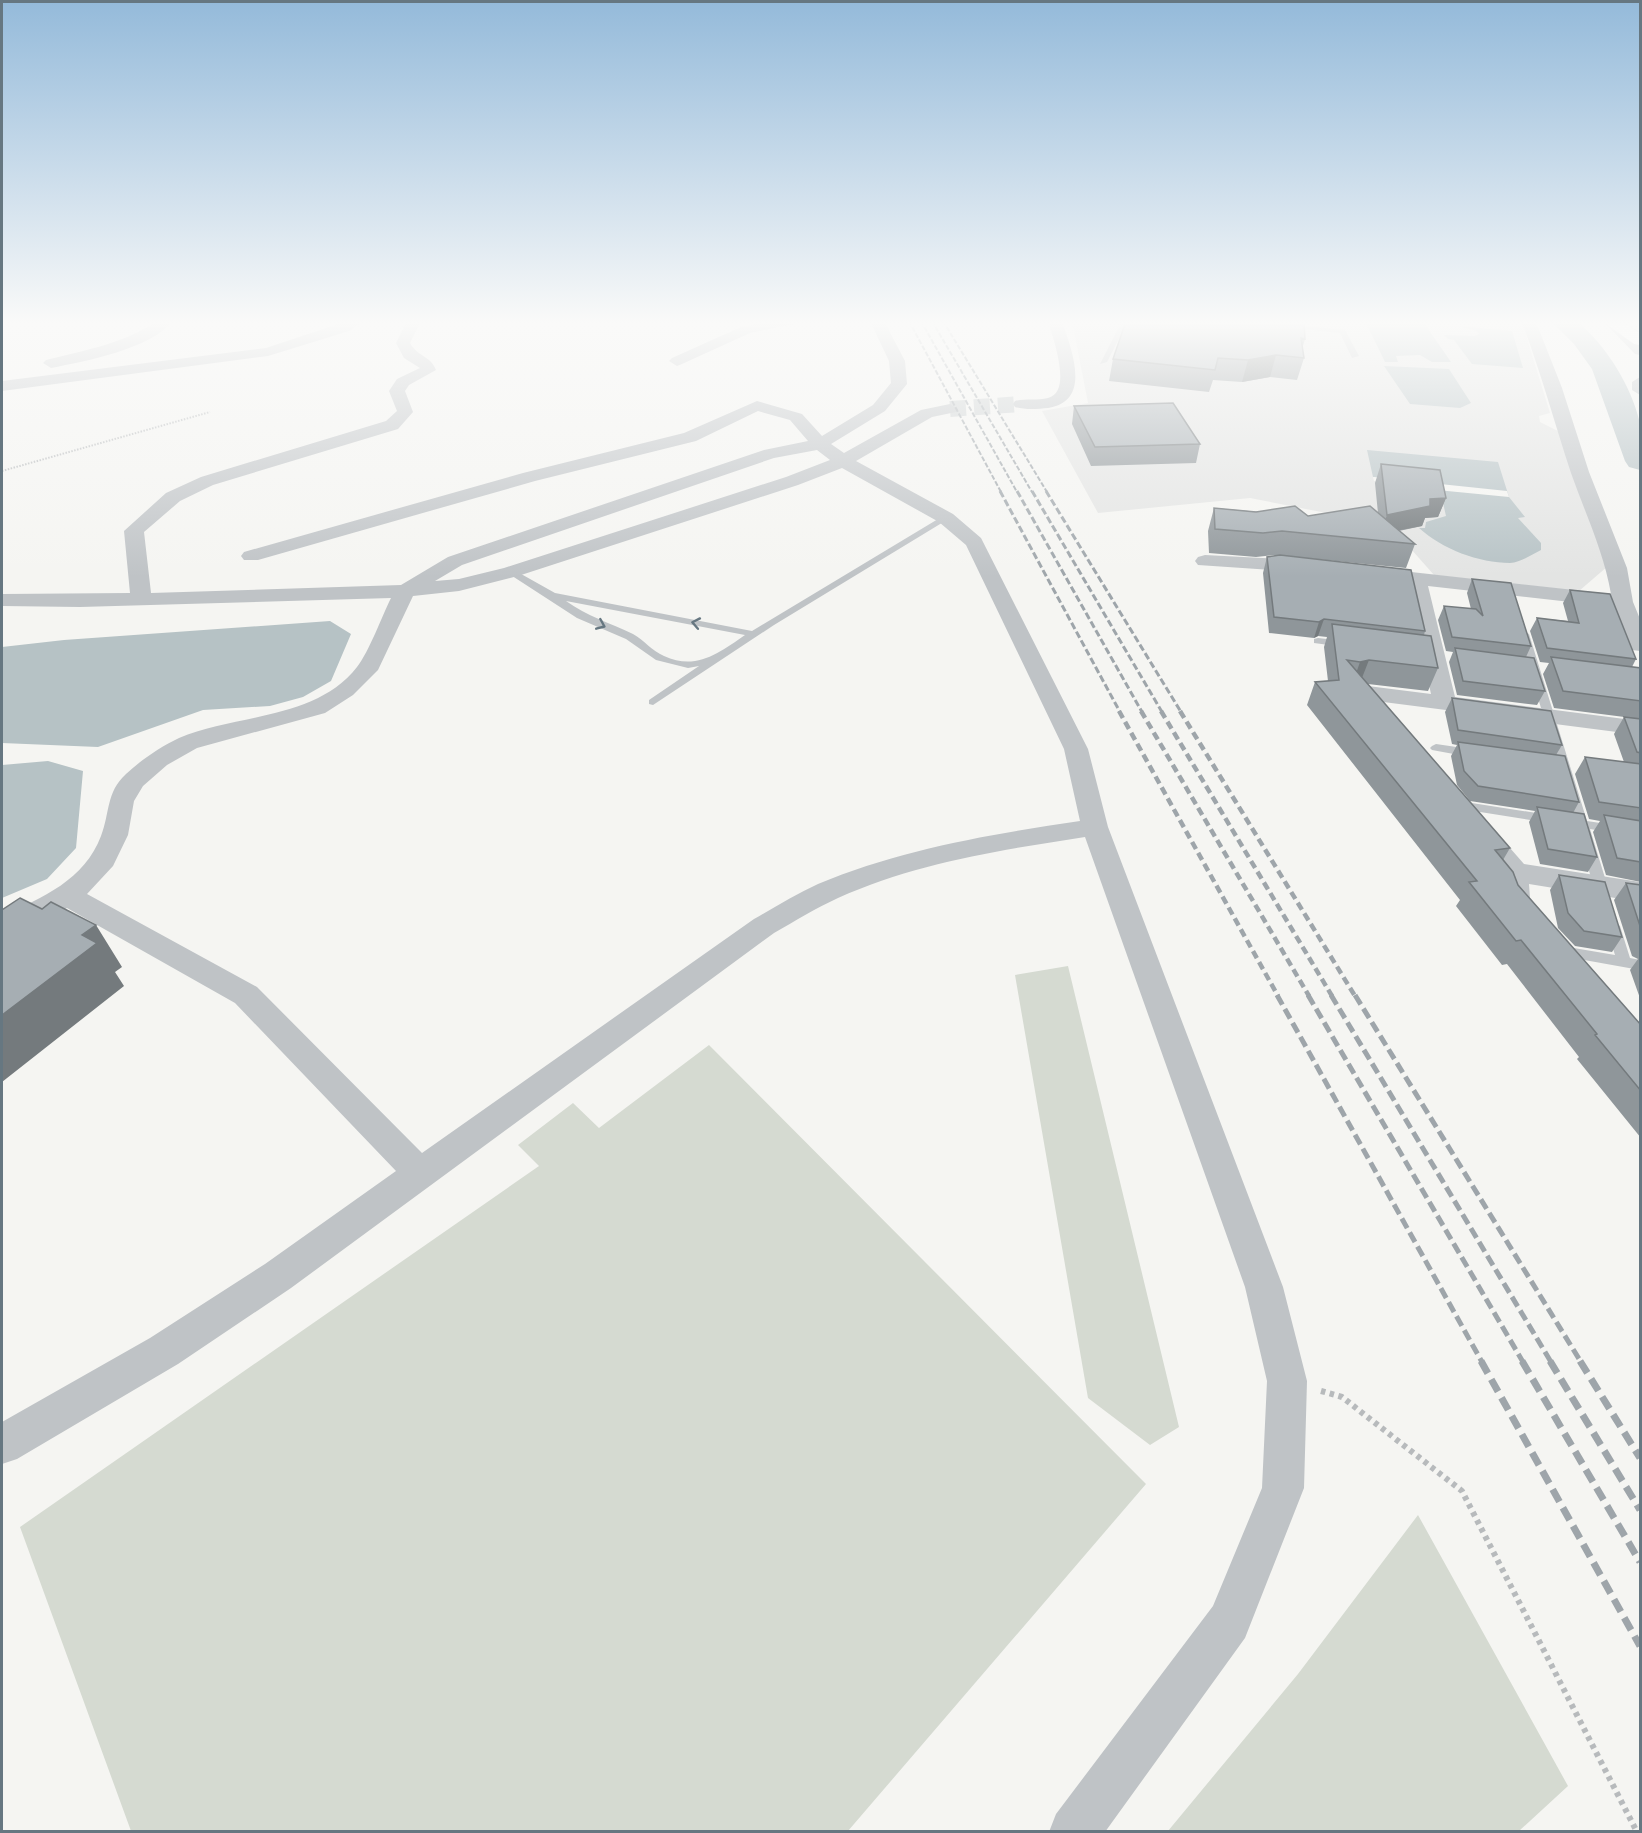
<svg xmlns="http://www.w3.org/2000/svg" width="1642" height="1833" font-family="Arial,sans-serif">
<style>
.built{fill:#e3e4e3}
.green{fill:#d5dad1}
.water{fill:#b6c2c5}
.pier{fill:#f5f5f2}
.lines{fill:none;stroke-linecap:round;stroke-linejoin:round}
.river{fill:#b6c2c5;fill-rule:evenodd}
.street-tunnel{stroke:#cacfd0;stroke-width:16;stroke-dasharray:16 8;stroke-linecap:butt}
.highway-casing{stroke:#b0b4b7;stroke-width:1}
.path-far1{stroke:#b7babc;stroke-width:2;stroke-dasharray:1.5 1.5;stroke-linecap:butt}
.path{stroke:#b7babc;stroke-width:6;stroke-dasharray:4.5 4.5;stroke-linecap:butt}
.lane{fill:#bfc3c6;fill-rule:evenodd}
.street{fill:#bfc3c6;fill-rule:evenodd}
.highway{fill:#fff;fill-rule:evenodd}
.rail-far4{stroke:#9ea5aa;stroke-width:2;stroke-dasharray:5 2;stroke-linecap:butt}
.rail-far3{stroke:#9ea5aa;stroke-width:3;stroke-dasharray:7 3;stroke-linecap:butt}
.rail-far2{stroke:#9ea5aa;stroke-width:4.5;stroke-dasharray:8 4.5;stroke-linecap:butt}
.rail-far1{stroke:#9ea5aa;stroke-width:5;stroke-dasharray:11 5;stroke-linecap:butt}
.rail{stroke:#9ea5aa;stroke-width:7;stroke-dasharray:14 7;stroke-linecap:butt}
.wall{fill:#8f969a}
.shaded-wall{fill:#747a7d}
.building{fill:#a6aeb3;stroke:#747a7d;stroke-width:1.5}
.oneway{stroke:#667781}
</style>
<rect width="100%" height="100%" fill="#f5f5f2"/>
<path class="built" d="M1072 321H1517L1524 329 1550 413 1539 416 1540 422 1560 432 1608 566 1579 591 1434 575 1411 549 1357 519 1250 498 1098 513 1042 411 1088 403Z"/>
<path class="green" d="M1068 966 1179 1427 1150 1445 1088 1398 1015 975Z
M709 1045 1146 1484 848 1831H131L20 1527 539 1166 518 1145 573 1103 599 1128Z
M1418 1515 1568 1786 1519 1831H1168L1298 1674Z"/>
<path class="water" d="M1366 323H1424L1451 362H1432L1420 355 1396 356 1398 362H1385Z
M1458 326 1512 331 1523 368 1472 364 1454 340 1448 339 1444 335 1475 336 1479 334 1477 331Z
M1384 366 1449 369 1471 403 1460 408 1410 404Z
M1367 450 1498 462 1509 497 1525 517 1518 518 1541 543V550C1531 555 1521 562 1510 563 1479 563 1442 549 1419 528H1425L1426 522 1446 516 1439 485 1373 477Z
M330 621 351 634 331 681 303 697 270 706 203 710 98 747 2 743V647L64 640Z
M48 761 83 771 76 848 47 879 2 898V765Z"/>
<path class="pier" d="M1373 477 1507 491 1509 497 1437 490 1436 487 1374 481Z"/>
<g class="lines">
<path class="river" d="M1551 321H1577C1607 347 1631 385 1640 423 1642 437 1640 456 1640 470L1629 467 1625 461 1592 369 1574 344Z"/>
<path class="street-tunnel" d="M950 409 1021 404"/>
<defs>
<path id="highway" d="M1602 321H1621L1640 333V345L1634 344Z"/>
</defs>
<use href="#highway" class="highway-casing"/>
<path class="path-far1" d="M2 471 210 412"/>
<path class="path" d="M1321 1391 1342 1397 1462 1491 1637 1832"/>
<path class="lane" d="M1122 321H1128L1107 362 1100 364Z
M1286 324 1345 330 1359 356 1352 358 1340 333 1284 327Z
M943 516 950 518 774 625 653 705 649 704V700L699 666 688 668 656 660 626 639 577 618 506 572 514 570 555 593 752 631ZM566 601 745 635C719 653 696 671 664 656 652 651 644 640 633 634 610 623 587 616 566 601Z
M1524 631 1529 634 1587 821 1640 829V837L1590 829 1609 891 1607 894 1602 896 1595 891 1576 827 1570 826 1568 823 1574 819 1519 634Z
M1318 638 1344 641 1349 644 1344 647 1314 643V639Z
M1436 744 1470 749 1476 753 1470 757 1432 750 1430 748 1432 746Z
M1459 801 1549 815 1555 819 1549 823 1455 808 1453 805Z
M1613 921 1620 926 1630 958 1640 960V970L1562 956 1557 955 1555 951 1557 947 1562 946 1615 955 1606 926Z"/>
<path class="street" d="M157 321H173C150 349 86 361 51 368L43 363 46 360C85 350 123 344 157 321Z
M347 321H364L349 331 268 356 2 391V381L266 348Z
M407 321H421L410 343C418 357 431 356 436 370L409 385 405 391 413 412 398 429 213 485 180 501 144 532 151 593 401 585 448 557 764 450 808 441 790 420 758 411 696 441 535 481 258 560H244L241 556 244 552 523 473 684 433 757 401 802 414 822 436 873 405 891 383 889 361 870 321H884L905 361 907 384 885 411 831 444 844 453 921 410 950 404 958 409 956 412 932 417 856 461 953 514 981 538 1088 749 1108 827 1283 1287 1307 1381 1304 1488 1245 1638 1105 1832H1049L1056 1814 1213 1606 1262 1488 1267 1381 1245 1287 1085 837C1001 850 916 863 838 898 816 908 795 921 774 933L291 1288 178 1364 17 1459 2 1464V1422L150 1338 265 1264 396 1171 235 1003 67 908 37 923 2 936V915C42 899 85 879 101 836 110 813 106 792 126 774 141 760 160 747 179 738 235 714 316 720 357 667 369 652 382 616 391 598L80 607 2 606V594L130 593 124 531 166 493 201 477 386 421 397 411 389 391 397 379 420 368 404 358 396 343ZM817 450 830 460 786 477 504 568 459 579 435 581 462 565 774 458ZM842 468 939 522 966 545 1064 749 1080 821C992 834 901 849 818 884 796 894 775 907 754 919L422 1153 257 987 87 894 113 866 128 835 134 801 143 786 167 765 197 748 325 713 353 695 378 670 413 596 459 591 518 576 798 485Z
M770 321H796L794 324 750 333 682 364 677 366 669 361 672 358 741 327Z
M1048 321H1062C1071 349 1093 401 1048 408 1038 409 1025 410 1015 407L1013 404 1015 401C1026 398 1038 401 1048 398 1073 392 1053 338 1048 321Z
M1518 321H1533L1538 327 1562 388 1589 472 1627 568 1633 602 1640 619V651L1632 650 1629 645 1615 607 1428 586 1455 697 1640 721V735L1360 699 1352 697 1348 692 1352 687 1360 685 1431 694 1407 584 1368 578 1365 574 1368 570 1375 568 1611 594C1604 552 1585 513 1571 473 1555 425 1542 376 1524 328Z
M1603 321H1618L1640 343V355L1635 354Z
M1640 377V395L1632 390V382Z
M1205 555 1302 560 1309 562 1312 566 1309 570 1302 572 1198 565 1195 561 1198 557Z
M1480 821 1489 824 1524 864 1640 882V902L1529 884 1530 898 1541 913 1537 920 1527 923 1517 920 1506 908 1502 901 1501 874 1467 830 1471 824Z"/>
<use href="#highway" class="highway"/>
<path class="rail-far4" d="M909 321 1001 492
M921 321 1017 492
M932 321 1032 492
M943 321 1047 492"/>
<path class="rail-far3" d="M1000 491 1120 712
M1017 491 1142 712
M1032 491 1162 712
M1046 491 1181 712"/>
<path class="rail-far2" d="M1119 711 1278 996
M1141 711 1309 996
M1161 711 1332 996
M1180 711 1355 996"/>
<path class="rail-far1" d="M1277 995 1482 1362
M1308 995 1523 1362
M1331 995 1551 1362
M1355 995 1581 1362"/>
<path class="rail" d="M1481 1361 1640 1646
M1522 1361 1640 1562
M1550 1361 1640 1510
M1580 1361 1640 1458"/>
</g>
<path class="wall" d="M1126 321 1305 339 1302 349 1304 358 1297 380 1270 377 1242 382 1213 380 1209 392 1109 381 1113 359Z
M1074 406 1200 444 1196 463 1091 466 1072 424Z
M1381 464 1446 498 1438 517 1425 518 1422 526 1399 531 1415 544 1406 568 1275 555 1256 557 1209 553 1208 531 1214 508 1308 516 1378 513 1375 483Z
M1267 557 1425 631 1424 635 1438 668 1428 691 1368 684 1510 848 1503 860 1518 885 1641 1025V1138L1577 1059 1579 1057 1507 964 1502 965 1456 906 1460 900 1307 705 1315 682 1328 681 1324 647 1327 637 1318 636 1314 638 1269 633 1263 573Z
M1472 579 1531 646 1526 657 1545 691 1537 705 1457 695 1449 662 1453 652 1446 651 1438 620 1444 606 1471 609 1467 593Z
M1570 590 1636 659 1632 667 1641 668V882L1606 875 1593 832 1600 821 1589 819 1575 774 1585 757 1624 762 1614 734 1624 717 1640 719 1554 708 1543 674 1549 663 1540 662 1530 631 1537 618 1568 621 1563 603Z
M1452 698 1562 745 1556 755 1579 802 1573 813 1597 857 1588 872 1540 864 1529 822 1535 811 1470 801 1457 785 1451 756 1457 745 1452 744 1445 712Z
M1559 875 1622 937 1612 952 1575 946 1558 928 1550 890Z
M1626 883 1641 885V1001L1630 970 1638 959 1632 956 1614 900Z"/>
<path class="shaded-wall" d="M1276 355 1270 377 1242 382 1248 360Z
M1446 498 1438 517 1425 518 1422 526 1380 534 1387 515 1430 499Z
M1324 619 1318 636 1314 638 1319 622Z
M1369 660 1360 683 1352 685 1360 662Z
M96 925 122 967 115 972 124 986 2 1082V1015L82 935Z"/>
<path class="building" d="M1126 321H1304L1305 339 1301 338 1304 358 1276 355 1248 360 1218 358 1215 370 1113 359Z
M1173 403 1200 444 1095 447 1074 406Z
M1381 464 1440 470 1446 498 1430 499V506L1387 515Z
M1295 506 1308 516 1370 506 1415 544 1282 531 1263 533 1215 529 1214 508 1256 512Z
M1280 555 1411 570 1425 631 1324 619 1319 622 1274 617 1267 557Z
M1472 579 1511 583 1531 646 1452 637 1444 606 1476 609 1483 616Z
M1570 590 1610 594 1636 659 1547 648 1537 618 1579 623Z
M1332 624 1431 636 1438 668 1369 660 1360 662 1347 660 1510 848 1495 850 1513 872 1518 885 1641 1025V1091L1595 1035 1597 1034 1521 940 1516 941 1469 882 1477 881 1315 682 1339 680Z
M1455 648 1534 658 1545 691 1463 681Z
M1551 657 1641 668V701L1563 691Z
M1452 698 1551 711 1562 745 1458 730Z
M1624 717 1641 719V753L1637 752Z
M1458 742 1565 756 1579 802 1478 786 1464 771Z
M1585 757 1641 764V808L1599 802Z
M1537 807 1584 814 1597 857 1548 849Z
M1604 815 1641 821V862L1617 858Z
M1559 875 1605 882 1622 937 1584 931 1568 913Z
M1626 883 1641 885V929Z
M20 898 42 909 51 902 96 925 82 935 97 943 2 1015V910Z"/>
<defs><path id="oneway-chevron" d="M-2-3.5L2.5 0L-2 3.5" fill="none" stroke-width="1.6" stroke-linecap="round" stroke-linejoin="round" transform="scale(1.5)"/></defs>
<g class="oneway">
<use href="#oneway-chevron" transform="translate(696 623) rotate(-169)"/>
<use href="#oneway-chevron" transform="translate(601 625) rotate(23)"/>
</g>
<linearGradient id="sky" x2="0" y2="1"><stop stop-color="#94bada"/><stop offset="0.56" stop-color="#fafaf9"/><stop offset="1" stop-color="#fafaf9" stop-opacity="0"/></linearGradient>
<rect width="1642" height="577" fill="url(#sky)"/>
<rect width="1642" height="1833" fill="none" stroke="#667781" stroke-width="6"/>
</svg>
